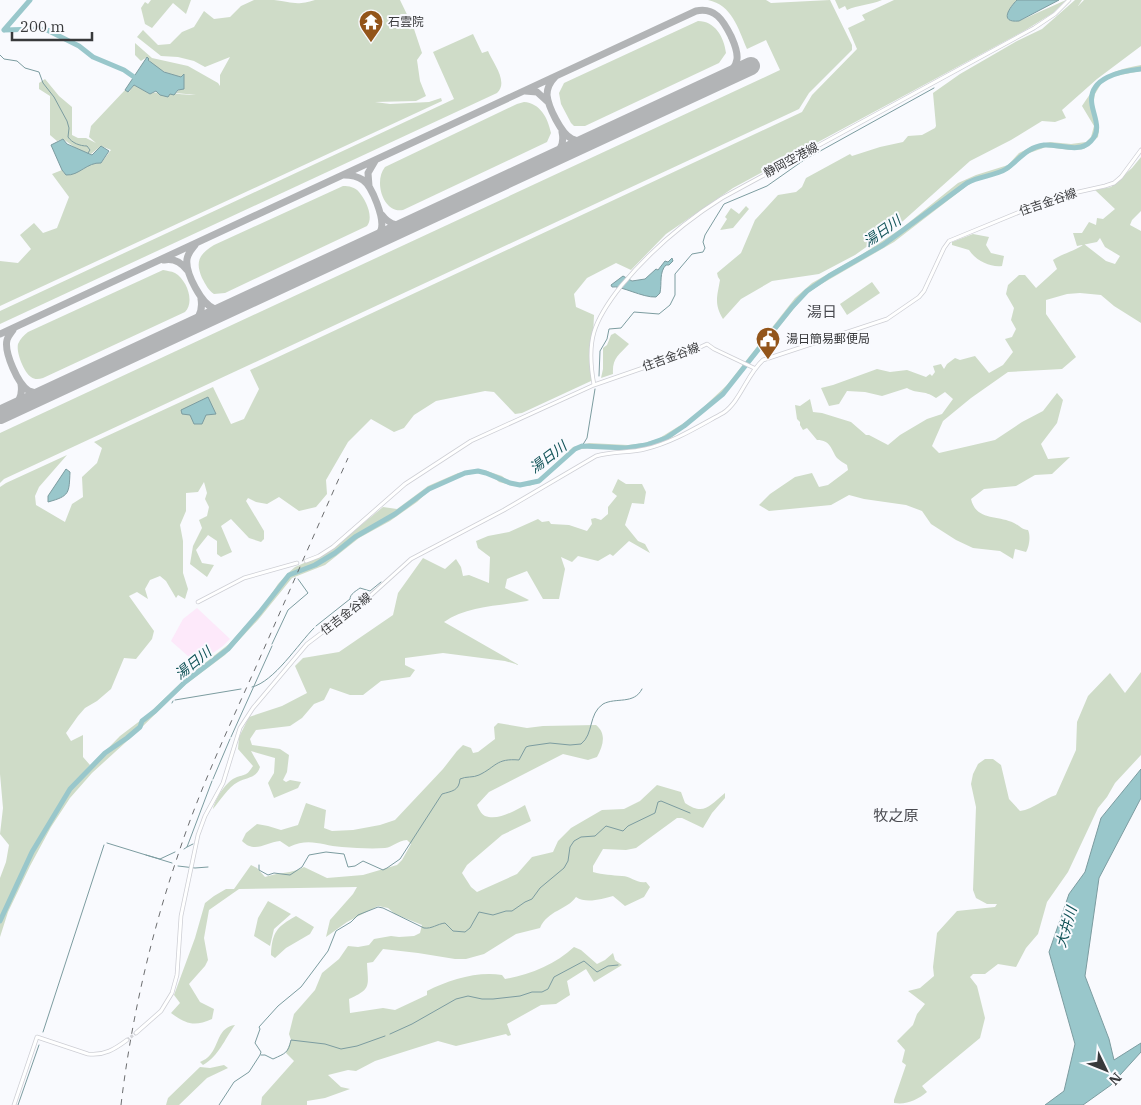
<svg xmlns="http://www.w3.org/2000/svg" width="1141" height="1105" font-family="'IBM Plex Serif','Noto Sans JP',serif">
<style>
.industrial{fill:#fde9fa}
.green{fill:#cfdcc8}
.water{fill:#99c7cb;stroke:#7c9ca0}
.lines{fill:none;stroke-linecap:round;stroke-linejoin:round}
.stream{stroke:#7c9ca0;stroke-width:1}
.river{stroke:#99c7cb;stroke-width:5}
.taxiway{stroke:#b2b4b6;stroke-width:7}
.runway{stroke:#b2b4b6;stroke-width:18}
.secondary-tunnel{stroke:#d2d3d7;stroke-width:3;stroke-dasharray:3 1.5;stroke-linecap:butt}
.secondary-casing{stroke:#cecfd5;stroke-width:4.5}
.secondary{stroke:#fff;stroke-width:3}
.rail{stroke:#6c6d6f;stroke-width:1;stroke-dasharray:6 6;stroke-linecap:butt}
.labels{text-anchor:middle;stroke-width:4;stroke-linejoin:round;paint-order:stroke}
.poi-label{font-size:12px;fill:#38393b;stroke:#f9fafe;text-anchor:start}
.street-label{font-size:12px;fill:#38393b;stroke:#f9fafe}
.water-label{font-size:14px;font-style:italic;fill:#115358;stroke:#f9fafe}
.quarter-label{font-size:15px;fill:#494a50;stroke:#f9fafe}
</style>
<rect width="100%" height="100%" fill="#f9fafe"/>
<path class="industrial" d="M197 608 230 639 223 646 197 664 171 641 183 619Z"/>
<path class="green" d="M151 0H191L186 14 173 3 152 28 145 24 141 8 145 2 148 4Z
M254 0C260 0 268 0 274 0 292 2 296 6 315 0H400L414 29 422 53 417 60 420 81 426 96 416 101 375 102 390 104 429 102 441 98 442 101 0 306V261L18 263 31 249 20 235 34 223 43 233 57 228 69 197 52 174 62 170 64 173C83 176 84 163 101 163L111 150 101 146 91 154 77 149 63 139 57 141 50 135V96L39 89V83L45 79 59 96 72 107V135L78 138H86L96 143 89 137 91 126 125 90 129 92 134 85 150 94C159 90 185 96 196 95L176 93 180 89 184 74 181 77C168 74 154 69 147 57L141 61 135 55V43L152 58 188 66 218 83 220 86V75L230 57 205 67 194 61 178 57 161 56 137 37 143 30 158 45 170 44 182 32 194 27 204 11 214 19 230 17 241 6Z
M708 0H766L771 3 830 0 852 45V50L809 93 799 109 4 479 0 483V433L780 70 766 40 747 49C738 28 732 5 708 0Z
M835 0H882C870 5 858 5 847 10L845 6 839 9Z
M894 0H1017C1010 7 998 23 1019 21L1066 0 1053 13 1024 31 733 188 666 234 631 270 616 263 587 278 574 294 576 307 594 315 591 381 522 413 515 414 494 392 485 391 436 401 414 415 404 428 394 432 371 419 348 442 326 480 327 494 316 507 299 511 279 497 267 504 256 502 248 498 246 501 264 531V539L261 542 249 538 231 519 221 526 232 552 221 557 217 554V541L208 535 196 550 202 563 214 565 207 577 190 564 193 546 202 528 199 520 207 516 209 507 205 499 207 493 204 482 198 492 186 493V511L180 525 183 541V573L188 589 185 599 178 595 176 598 166 581 160 576 150 580 145 589 148 599 137 592 129 596 154 631 152 639 136 659 124 658 111 689 97 701 85 708 78 716 66 733 71 741 83 735V757L90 765 78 779 120 736 145 717 187 677 229 644 264 605 278 584 287 574 295 567 327 553 383 507 397 509 428 486 458 473 474 470 487 471 502 476 508 481 518 483 533 482 540 478 573 447 589 443 628 445 644 443 658 439 692 418 727 385 795 298 812 283 861 255 902 228 958 183 976 175 1008 165 1019 153 1033 146 1050 142 1071 144 1086 142 1091 137 1094 126 1082 106C1102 76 1105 72 1141 65V71L1110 77 1101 84 1095 94 1093 105 1099 130 1098 137 1084 149 1071 150 1046 147 1024 155 1009 170 999 174 981 178 968 185 894 242 818 286 805 295 725 394 670 439 641 449 588 448 576 450 541 482 529 486 510 485 499 482 493 477 480 473 463 475 432 488 417 502 390 521 359 538 325 565 292 578 258 620 225 655 185 685 137 732 92 773 70 798 51 827 30 866 8 912 0 937V878L6 862 9 845 0 834 3 808 0 774V487L6 483 67 455 39 487 35 496 36 505 65 522 72 504 83 497 82 477 97 463 102 448 94 442 213 387 231 424 244 419 259 389 250 370 802 112 812 95 857 49 848 28 865 20 862 15Z
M1075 0H1082L1078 6 1084 0H1141V46L1097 79 1062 110 1066 118 1055 122 1042 121 1011 140 970 161 903 221 855 255 819 274 772 281 741 299 723 319C714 304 717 297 720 280L718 277 717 273 741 253 755 220 778 195 796 192 802 187 806 178 850 154 852 156 880 147 903 142 908 136 922 135 935 128 936 126 933 93 960 74 1017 41 1042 29Z
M698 21C715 21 724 37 726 53L719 63 585 126H574L571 123 561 104 559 93 564 83Z
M473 34 482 53 488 51C493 63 509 82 497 93L0 324V311L454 99 433 52Z
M524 102C540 103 548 118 551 133L547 142 403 210C384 214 373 182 385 167L517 104Z
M1141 157V211L1132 220 1130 225 1141 231V323L1114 306 1101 295 1080 293 1067 294 1046 300V314L1076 357 1062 369 1008 372 971 398 943 421 932 446 939 453 995 440 1022 422 1043 411 1057 393 1063 400 1057 423 1041 444 1048 459 1070 457 1052 474 1035 475 1016 486 984 489 971 499C976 521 998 515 1014 523 1020 526 1022 530 1028 530 1031 536 1029 547 1026 552L1015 549 1013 559 1000 551 973 548 956 540 931 524 922 511 906 505 864 499 849 495 831 505 769 511 759 505 770 494 795 477 812 473 819 487 828 485 848 470 847 465C844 463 840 461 837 458 831 450 831 440 817 440L807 428 803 430 800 425V422L797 419 795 405 800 406 810 399 813 412 822 413 851 422 866 435H869L888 445 900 435 927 419 942 414 953 399 945 392 936 398C923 389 919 395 907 388L882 396 865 392 847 391 839 404 829 406 821 388 833 385 877 369 890 372 907 370 926 377 930 374 932 376 935 372 933 366 941 364 944 369 947 364 955 358 960 360 975 356 989 373 1003 365 1013 352 1005 339 1012 337 1016 329 1011 320 1014 308 1006 294 1008 285 1019 275H1025L1036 288 1057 269 1053 260C1063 253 1076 251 1084 244L1106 261 1115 264 1120 256 1105 247 1100 238 1097 242 1077 246 1073 233H1082L1089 222 1096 225 1097 218 1103 219 1115 209 1095 190 1111 187 1132 168Z
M343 186C349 186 355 187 359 192 366 200 374 217 367 226L225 293 214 294C208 290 206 285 202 278 195 262 199 254 214 245Z
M746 206 749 209 733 228 720 230 727 219 725 217 731 208 739 214Z
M973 234 989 237 986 245 991 253 1004 256 1002 266C991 268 975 260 969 250L952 245V242Z
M163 270C167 271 171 271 175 273 187 280 195 302 185 312L43 378C39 379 35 380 31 377 24 372 16 353 18 344 20 339 24 335 28 332Z
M872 282 880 293 847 315 840 304Z
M615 333 629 344C619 355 612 358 613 374L601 378 603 369V348L607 345 611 335Z
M618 479 626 484H642L646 492 644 504 632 503 625 525 638 541 645 544 650 553 629 541 613 556 610 554 598 561 578 556 572 562 561 557 565 569 559 599H543L527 571 507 579 505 588 529 600 527 601C500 606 467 606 444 622L519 665 505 661 443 653 405 658V665L415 670 410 677 381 681 363 695H350L330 688 324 700 314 704 302 718 290 726 256 730 250 739 252 745 280 749 289 755 287 772 283 780 286 782 290 780 301 782 298 788 274 798 268 783 274 773 275 758 251 751 260 767C256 779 247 777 238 782 228 787 220 801 213 809 215 799 226 781 237 777 247 774 247 775 253 766L238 749 239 737 249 717 282 706 307 693 295 666 303 658 339 652 393 615 398 593 423 558 445 569 456 559 461 567 463 576 469 575 489 583 490 557 478 548 476 541 488 536 509 532 538 519 542 522 549 521 551 524 569 525 587 531 592 524 591 519 595 518 601 520 608 514V507L617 496 612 492Z
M1141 672V755L1115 783 1107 797 1098 808 1068 872 1047 902 1038 934 1026 948 1016 967 998 964 985 974H973L970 977 977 986 985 1018 980 1038 922 1086 927 1092C917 1100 907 1105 894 1103V1100L906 1065 902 1062 905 1050 897 1041 913 1025 917 1014 925 1004 908 991 920 988 934 976 933 967 937 933 957 911 995 907 997 904H987L976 898 973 890 976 807 971 784 973 774 978 764 985 759H993L1001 765 1009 799 1020 811C1034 809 1043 799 1056 795L1076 750 1077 722 1088 696 1110 673 1125 693Z
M498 723 527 728 543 726 596 725C607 734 603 746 597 757L588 760 563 754 489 792 477 805C479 809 481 814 485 816 498 821 514 811 525 805L531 821 502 835 467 865 462 873 471 887 477 892 517 874 532 857 553 852 558 841 571 828 602 810 624 809 640 801 657 785 681 792 685 803C704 816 709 806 725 793V798L712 813 703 828 682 818H677L636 848 626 850 603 849 593 866V872C603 875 612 875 622 876 631 876 637 884 646 882L650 887 644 897 625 906 613 896C602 899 586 904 576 897 567 910 548 910 540 928L516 934 484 954 466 959H455L418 953 383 949 373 962 367 963C368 986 372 989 349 999L350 1013 383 1008 395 1010 427 995V991C449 980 477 971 502 975L505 979C529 975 556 964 574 947L581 950 597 964 605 960 613 953 615 960 622 965 594 982 586 969 567 981 570 995 556 1004 541 1005 507 1024 511 1035 508 1036 506 1034 456 1046 438 1041 375 1061 356 1071 348 1070 328 1075 341 1087 350 1089 325 1098 307 1101V1105H261L262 1097 294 1061 286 1053 291 1040 289 1034 294 1014 315 990 322 973 339 959 348 946 358 947 369 945 374 939 391 936 399 937 414 936 420 933 422 925 395 914 388 908 378 906 347 922 326 937 330 920 353 894 357 887 239 889 209 910 204 938 208 960 205 966 189 984 200 1002 214 1009 212 1019C194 1027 186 1024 171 1013L180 1003 174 995 195 938 205 903 214 896 226 889H234L251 865 257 868 265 877C279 872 291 874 304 867L327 878 363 875 397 865 402 860 411 844 407 840C397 841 393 847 385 848 371 849 356 848 342 847 322 846 310 837 289 847L280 841C266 842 255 854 242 841L246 833 257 824 268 826 281 830 298 825 306 803 326 810 324 828 332 831 353 830 380 825 395 820 443 769 457 751 463 745 471 748 473 753 478 752 495 739 494 727Z
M268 901 291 914 274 929 270 946 254 936 258 918Z
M296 916 314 927 310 934 286 948 275 958 271 955C272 933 276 927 296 916Z
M235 1025C224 1040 219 1056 203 1065L200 1062C204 1060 208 1058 210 1055 219 1045 218 1027 235 1025Z
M224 1065 228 1068 207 1078 179 1105H166L168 1098 200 1067 210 1068Z"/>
<path class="water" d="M1017 0H1059L1019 21C998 23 1010 7 1017 0Z
M147 57 149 59 148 60 164 72 181 77 184 74V89L178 90 174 95 170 94 168 97 160 95 156 91 150 94 134 85 128 92 125 90Z
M63 139 67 144 92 155 101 146 109 151 101 163C87 162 79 176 66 175L62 170 51 145Z
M672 258 673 261 669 265H666C659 272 662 283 660 293L656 297C643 298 620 285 612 287L611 285 623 276 632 281 645 279 656 269 658 270 665 261 668 262Z
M208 397 216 414 206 415 202 424H194L190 415 182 414 181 410Z
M66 469 70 472C69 493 70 496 48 502V496Z
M1141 769V798L1099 878 1085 976 1109 1039 1114 1060 1141 1043V1052L1111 1085 1083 1105H1045L1064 1091 1075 1044 1049 952 1069 894 1085 872 1101 818Z"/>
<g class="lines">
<path class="stream" d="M0 55 4 59 17 61 25 68 39 72 43 83 54 97 67 121 69 128 68 137C72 143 80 146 87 146L90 150 88 153
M599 376 600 351 607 339 609 329 621 328 634 312 659 314 670 305 675 295V274L692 254 703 252 705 248 703 242 705 235 724 204 767 186 804 160 934 88
M582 446 587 438 595 389
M316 626 350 599C350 594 356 591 360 588L370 591 381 582
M272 644 288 610 308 593 298 579
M252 687C274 682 298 644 314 628
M175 700 241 689
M172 703 173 701
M231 737 272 646
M213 779 230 739
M107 843 172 863
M187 847 193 844
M184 849 187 847 212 781
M146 855 160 859 175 852
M259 865V870L268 875 274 873 290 875 302 867 309 855 326 852 344 854 348 867 355 866 363 861 383 870 387 868 400 859 442 794C452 791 459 791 460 779 466 776 473 778 479 775 496 767 496 758 519 760L526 747 529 746 550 743 570 745 581 744C594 734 588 714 603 704 616 697 634 705 642 689
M178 866 195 868 208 867
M43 1032 104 845
M390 1034 412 1024 456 999 468 996 482 999H493L520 996 532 992H542L548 989 554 977 584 961 597 972 608 966 618 965
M261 1055H265L273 1059C286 1053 288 1053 291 1040L325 1044 341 1049 357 1046 385 1036
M18 1105 39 1045
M219 1105 234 1082 249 1072 260 1055 261 1052 255 1043 260 1029 259 1027 278 1006 301 987 328 951 336 931 351 922 358 915 378 907 383 908 424 928C432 929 437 924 445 923L453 931 465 932 470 928 479 912 493 915 506 911H512L525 902 532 899 540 888 564 868 568 861 570 847 574 841 581 837 595 836 606 826 623 831 628 826 655 813 658 802 661 801 690 813"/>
<path class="river" d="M4 30 39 29 47 30 79 46 93 57 124 70 134 77
M4 30 30 0
M0 921 32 852 70 789 105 753 127 738 140 727 142 721 155 711 185 682 228 649 260 612 289 575 315 565 335 553 355 537 395 514 429 489 465 473 478 471 486 473 510 483 520 485 539 481 575 449 582 446 626 448 646 445 666 438 684 426 723 394 792 307 807 291 829 276 883 245 967 183C979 176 995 176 1006 169 1019 160 1027 147 1044 145 1060 144 1079 154 1091 141 1102 130 1094 117 1092 105 1087 77 1122 71 1141 69"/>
<path class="taxiway" d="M555 77C550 82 547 87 547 95 548 106 561 134 572 139 578 142 584 142 591 140
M525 91 537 92 548 102
M548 160C559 153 565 145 562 132
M344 175C350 175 357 176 363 180 372 186 385 219 381 230 379 236 374 240 368 244
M369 186 368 173 375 161
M382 215C390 226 400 227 412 224
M195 245C191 250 188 253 187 259 185 273 202 305 215 309 220 311 226 309 231 308
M164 260C174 258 181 262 187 270
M189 327C199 320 203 311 201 299
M13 330C11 333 8 336 7 340 4 352 18 385 29 391 35 394 41 394 48 393
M0 334 696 11C715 7 723 20 731 36 734 43 738 51 737 59 736 69 728 75 720 80
M7 412C18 405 23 397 21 384"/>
<path class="runway" d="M0 415 751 66"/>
<path class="secondary-tunnel" d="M127 1040 136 1033"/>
<defs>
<path id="secondary" d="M594 385C591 369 589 349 594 332 599 315 610 300 621 286 651 250 682 223 722 198L1034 28 1055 14 1069 0
M306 561 319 556 333 547 405 484 471 441 594 385 692 351 707 344 714 349 754 368
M198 602 244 578 297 563
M136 1033 161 1011 172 993 177 975 181 916 198 835 205 816 223 783 240 728 253 708 307 644 369 597 411 559 504 510 596 456C612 451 629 453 645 449 672 443 699 426 723 413 740 402 747 374 763 360L887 319 919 297 924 291 944 248 949 241 1056 197 1105 186 1114 183 1121 177 1141 150
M14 1105 37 1037 88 1054C104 1056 115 1049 127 1040"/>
</defs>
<use href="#secondary" class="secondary-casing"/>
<use href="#secondary" class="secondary"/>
<path class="rail" d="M121 1105C131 1021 150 938 177 858 198 793 227 731 255 669 286 599 317 528 348 458"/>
</g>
<defs>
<symbol id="temple-pin" viewBox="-11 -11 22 30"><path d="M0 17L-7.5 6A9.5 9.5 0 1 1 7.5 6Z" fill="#93551a" stroke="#f9fafe"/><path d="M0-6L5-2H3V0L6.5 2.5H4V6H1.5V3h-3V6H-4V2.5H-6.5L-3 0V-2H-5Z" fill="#fff"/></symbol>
<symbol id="civic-pin" viewBox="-11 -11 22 30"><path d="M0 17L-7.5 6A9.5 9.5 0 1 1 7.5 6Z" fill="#93551a" stroke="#f9fafe"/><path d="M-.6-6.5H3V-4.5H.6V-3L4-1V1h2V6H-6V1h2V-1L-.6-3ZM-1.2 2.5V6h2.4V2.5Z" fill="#fff"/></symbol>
</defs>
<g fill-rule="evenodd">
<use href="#temple-pin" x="357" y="8" width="28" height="38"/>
<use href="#civic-pin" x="754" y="325" width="28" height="38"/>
</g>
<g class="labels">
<g class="poi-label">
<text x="388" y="26">石雲院</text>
<text x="786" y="343">湯日簡易郵便局</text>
</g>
<g class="street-label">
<text transform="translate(791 160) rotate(-28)" y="4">静岡空港線</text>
<text transform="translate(1048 202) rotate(-19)" y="4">住吉金谷線</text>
<text transform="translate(671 357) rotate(-20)" y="4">住吉金谷線</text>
<text transform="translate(346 614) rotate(-38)" y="4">住吉金谷線</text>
</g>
<g class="water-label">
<text transform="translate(882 231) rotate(-35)" y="5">湯日川</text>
<text transform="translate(548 457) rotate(-37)" y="5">湯日川</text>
<text transform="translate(193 663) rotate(-39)" y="5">湯日川</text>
<text transform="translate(1066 927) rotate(-74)" y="5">大井川</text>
</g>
<g class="quarter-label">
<text x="822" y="317">湯日</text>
<text x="896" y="821">牧之原</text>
</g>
</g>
<g transform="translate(1106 1070) rotate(133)" stroke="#f9fafe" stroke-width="4" paint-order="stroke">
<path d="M0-4L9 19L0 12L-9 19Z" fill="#38393b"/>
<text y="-8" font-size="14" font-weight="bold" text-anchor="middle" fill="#38393b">N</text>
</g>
<path d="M12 32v8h80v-8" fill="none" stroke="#38393b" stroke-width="2.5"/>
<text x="20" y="32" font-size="15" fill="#38393b" stroke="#f9fafe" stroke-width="4" paint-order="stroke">200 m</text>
</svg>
